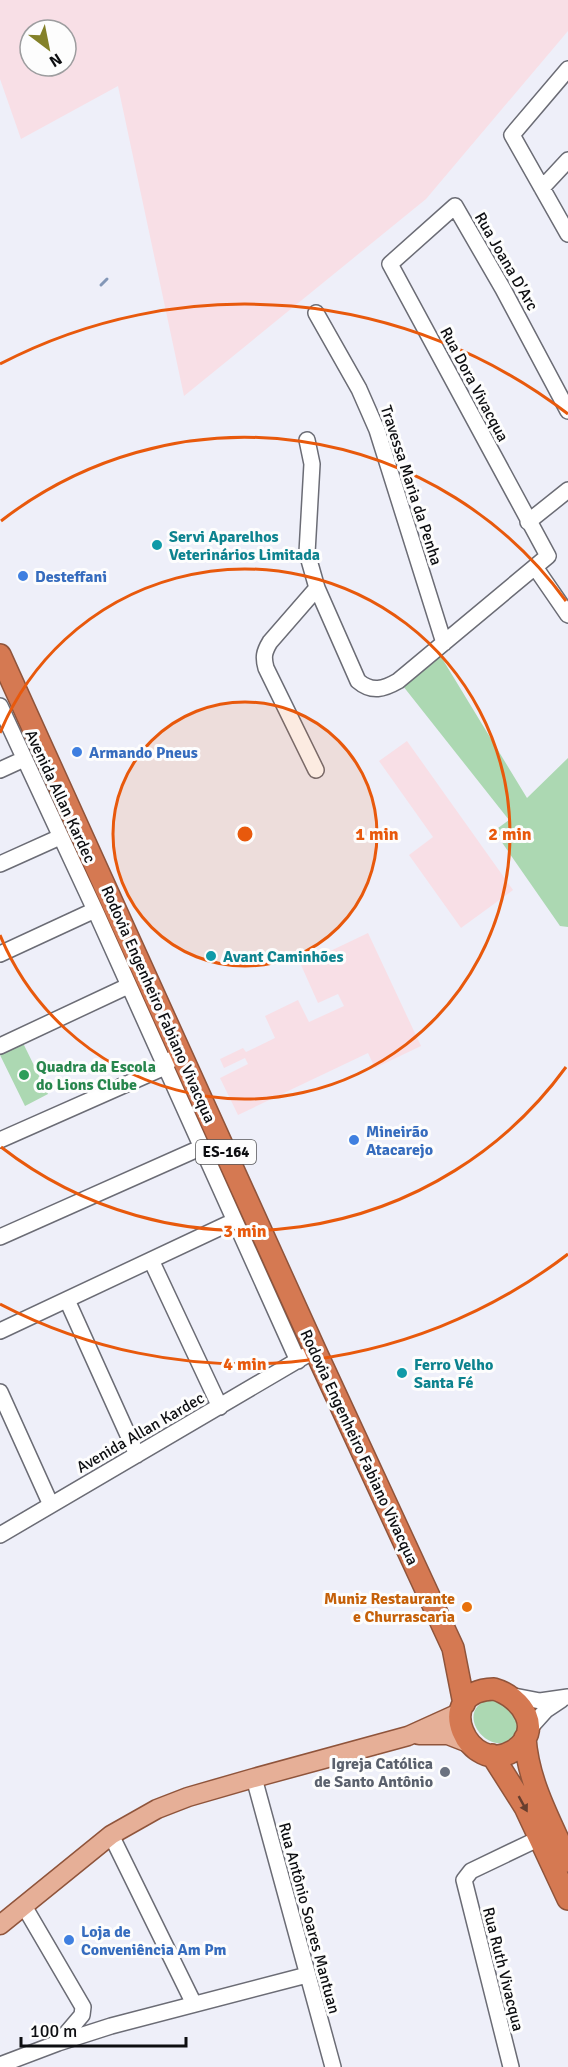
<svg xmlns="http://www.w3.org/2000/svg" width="568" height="2067" font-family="Signika,sans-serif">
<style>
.industrial{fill:#f8dfe6;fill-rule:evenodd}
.green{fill:#acd8b2}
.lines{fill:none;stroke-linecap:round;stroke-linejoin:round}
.stream{stroke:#8397b7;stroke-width:3}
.minor-casing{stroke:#6b6c75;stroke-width:18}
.major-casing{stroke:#8f543b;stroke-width:21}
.highway-casing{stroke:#8f543b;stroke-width:24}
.minor{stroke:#fff;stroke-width:15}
.major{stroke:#e6af97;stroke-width:18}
.highway{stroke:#d57952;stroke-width:21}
.oneway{fill:#673e2e}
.ring{fill:none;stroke:#e8590c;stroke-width:3}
.culture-dot{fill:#0f9aa8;stroke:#fdfdfd;stroke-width:2}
.shop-dot{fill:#3f7fe0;stroke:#fdfdfd;stroke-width:2}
.leisure-dot{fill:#2e9e5b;stroke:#fdfdfd;stroke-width:2}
.food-dot{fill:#e8710a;stroke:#fdfdfd;stroke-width:2}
.worship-dot{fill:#6b7280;stroke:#fdfdfd;stroke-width:2}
.labels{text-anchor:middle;stroke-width:6;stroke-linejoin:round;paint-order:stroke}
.shield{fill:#fdfdfd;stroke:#555658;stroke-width:1.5}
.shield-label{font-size:15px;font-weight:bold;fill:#0d0e11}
.street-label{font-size:16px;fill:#0d0e11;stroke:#fdfdfd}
.culture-label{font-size:16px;font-weight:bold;fill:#0d838f;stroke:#fdfdfd;text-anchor:start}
.shop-label{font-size:16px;font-weight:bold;fill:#366cbe;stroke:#fdfdfd;text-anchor:start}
.leisure-label{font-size:16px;font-weight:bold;fill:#27864d;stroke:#fdfdfd;text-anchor:start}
.food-label{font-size:16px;font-weight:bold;fill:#c56008;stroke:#fdfdfd;text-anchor:end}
.worship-label{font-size:16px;font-weight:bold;fill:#5b616d;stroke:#fdfdfd;text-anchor:end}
.centre{fill:#e8590c;stroke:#fdfdfd;stroke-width:3}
.ring-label{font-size:18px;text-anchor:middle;font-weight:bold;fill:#e8590c;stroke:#fdfdfd;stroke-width:6;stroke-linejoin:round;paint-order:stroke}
</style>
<rect width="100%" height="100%" fill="#eeeff9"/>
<path class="industrial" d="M0 0H568V31L426 199 184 396 118 86 21 139 0 79ZM30 30H66V66H30Z
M407 741 513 890 461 928 409 855 433 837 379 761Z
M368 933 421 1046 375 1068 368 1053 238 1115 220 1078 248 1064 245 1058 224 1068 220 1059 243 1048 246 1052 275 1038 265 1016 298 1000 309 1022 344 1006 338 994 318 1003 301 965Z"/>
<path class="green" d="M440 655 527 798 568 758V927L560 926 494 831 509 820 403 686Z
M23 1043 48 1094 25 1106 0 1055Z
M490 1699 509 1705 520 1727C499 1771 447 1712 490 1699Z"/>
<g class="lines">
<path class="stream" d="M101 285 107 279"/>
<defs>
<path id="minor" d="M568 69 512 135 568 234
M542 188 568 160
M316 313 359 389 377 430 444 643
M307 440 312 464 307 553 317 588 358 681C372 693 384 689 398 681L548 556 390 264 455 206 503 289 568 411
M528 522 568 490
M535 567 568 615
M0 706 95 910 298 1361
M0 770 24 759
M316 770 266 668C263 657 264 652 270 642L317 588
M0 864 60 837
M0 954 95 910
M0 1046 128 986
M0 1140 165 1067 170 1060
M0 1237 200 1148
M151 1260 220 1407
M67 1300 137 1455
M0 1331 234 1221
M0 1392 51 1505
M0 1535 305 1356
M509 1695 540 1701 568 1697
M528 1730 546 1710 561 1700
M254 1778 333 2067
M111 1835 194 2004
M24 1906 83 2007 82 2015 60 2041
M0 2065 58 2043 111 2026 307 1975
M511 2067 464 1880 471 1871 540 1838"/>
<path id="major" d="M419 1735H448L471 1744
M0 1925 111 1835 157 1809 188 1797 254 1778 408 1736 461 1712"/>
<path id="highway" d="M0 655 315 1350 453 1648 464 1704
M494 1689C522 1697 545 1731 513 1751 469 1778 429 1691 494 1689Z
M525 1738C528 1782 550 1821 568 1861
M492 1755 525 1807 568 1899"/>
</defs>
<use href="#minor" class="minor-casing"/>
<use href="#major" class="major-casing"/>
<use href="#highway" class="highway-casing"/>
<use href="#minor" class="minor"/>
<use href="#major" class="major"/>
<use href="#highway" class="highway"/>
</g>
<defs><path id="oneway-solid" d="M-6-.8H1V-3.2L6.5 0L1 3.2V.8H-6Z" transform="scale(1.5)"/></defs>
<use class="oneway" href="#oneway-solid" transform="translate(523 1804) rotate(61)"/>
<circle cx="245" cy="834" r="132" fill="#e8590c" fill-opacity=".12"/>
<g class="ring">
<circle cx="245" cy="834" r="132"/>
<path d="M0 733A265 265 0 1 1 0 935"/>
<path d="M566 1067A397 397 0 0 1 1 1147M1 521A397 397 0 0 1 566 601"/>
<path d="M568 1254A530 530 0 0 1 0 1304M0 364A530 530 0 0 1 568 414"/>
</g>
<g class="culture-dot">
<circle cx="157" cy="545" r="6"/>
<circle cx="211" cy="956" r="6"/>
<circle cx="402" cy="1373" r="6"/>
</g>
<g class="shop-dot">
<circle cx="23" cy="576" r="6"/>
<circle cx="77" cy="752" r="6"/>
<circle cx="354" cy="1140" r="6"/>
<circle cx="69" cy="1940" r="6"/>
</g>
<circle class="leisure-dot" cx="24" cy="1075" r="6"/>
<circle class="food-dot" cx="467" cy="1607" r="6"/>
<circle class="worship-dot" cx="445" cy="1772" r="6"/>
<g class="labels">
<rect class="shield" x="196" y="1140" width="60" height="24" rx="4.5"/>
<g class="shield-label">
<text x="226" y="1157">ES-164</text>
</g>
<g class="street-label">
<text transform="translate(507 261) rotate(60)" y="6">Rua Joana D'Arc</text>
<text transform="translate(475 384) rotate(62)" y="6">Rua Dora Vivacqua</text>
<text transform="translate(412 485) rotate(72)" y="6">Travessa Maria da Penha</text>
<text transform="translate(61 796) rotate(65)" y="6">Avenida Allan Kardec</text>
<text transform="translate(159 1004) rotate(66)" y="6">Rodovia Engenheiro Fabiano Vivacqua</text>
<text transform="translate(140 1432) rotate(-30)" y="6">Avenida Allan Kardec</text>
<text transform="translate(360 1447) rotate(65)" y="6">Rodovia Engenheiro Fabiano Vivacqua</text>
<text transform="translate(310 1918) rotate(75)" y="6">Rua Antônio Soares Mantuan</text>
<text transform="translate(504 1969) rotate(76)" y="6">Rua Ruth Vivacqua</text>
</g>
<g class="culture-label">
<text x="169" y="542">Servi Aparelhos<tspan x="169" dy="18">Veterinários Limitada</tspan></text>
<text x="223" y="962">Avant Caminhões</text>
<text x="414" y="1370">Ferro Velho<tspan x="414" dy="18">Santa Fé</tspan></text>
</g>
<g class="shop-label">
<text x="35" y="582">Desteffani</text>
<text x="89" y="758">Armando Pneus</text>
<text x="366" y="1137">Mineirão<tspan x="366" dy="18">Atacarejo</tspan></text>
<text x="81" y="1937">Loja de<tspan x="81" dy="18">Conveniência Am Pm</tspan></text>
</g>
<g class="leisure-label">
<text x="36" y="1072">Quadra da Escola<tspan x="36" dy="18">do Lions Clube</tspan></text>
</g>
<g class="food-label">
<text x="455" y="1604">Muniz Restaurante<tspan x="455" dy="18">e Churrascaria</tspan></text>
</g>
<g class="worship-label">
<text x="433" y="1769">Igreja Católica<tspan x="433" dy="18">de Santo Antônio</tspan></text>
</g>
</g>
<circle cx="245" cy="834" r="9" class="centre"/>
<g class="ring-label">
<text x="377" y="840">1 min</text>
<text x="510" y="840">2 min</text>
<text x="245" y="1237">3 min</text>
<text x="245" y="1370">4 min</text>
</g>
<g transform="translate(48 48) rotate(148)"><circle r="28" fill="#fdfdfd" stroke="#9d9d9f" stroke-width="1.5"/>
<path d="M0-4.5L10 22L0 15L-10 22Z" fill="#848129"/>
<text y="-9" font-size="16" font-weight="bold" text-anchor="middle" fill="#0d0e11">N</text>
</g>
<path d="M21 2037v9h165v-9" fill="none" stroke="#0d0e11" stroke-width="3"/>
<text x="30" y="2037" font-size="18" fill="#0d0e11" stroke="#fdfdfd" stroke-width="4.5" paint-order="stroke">100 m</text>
</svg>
